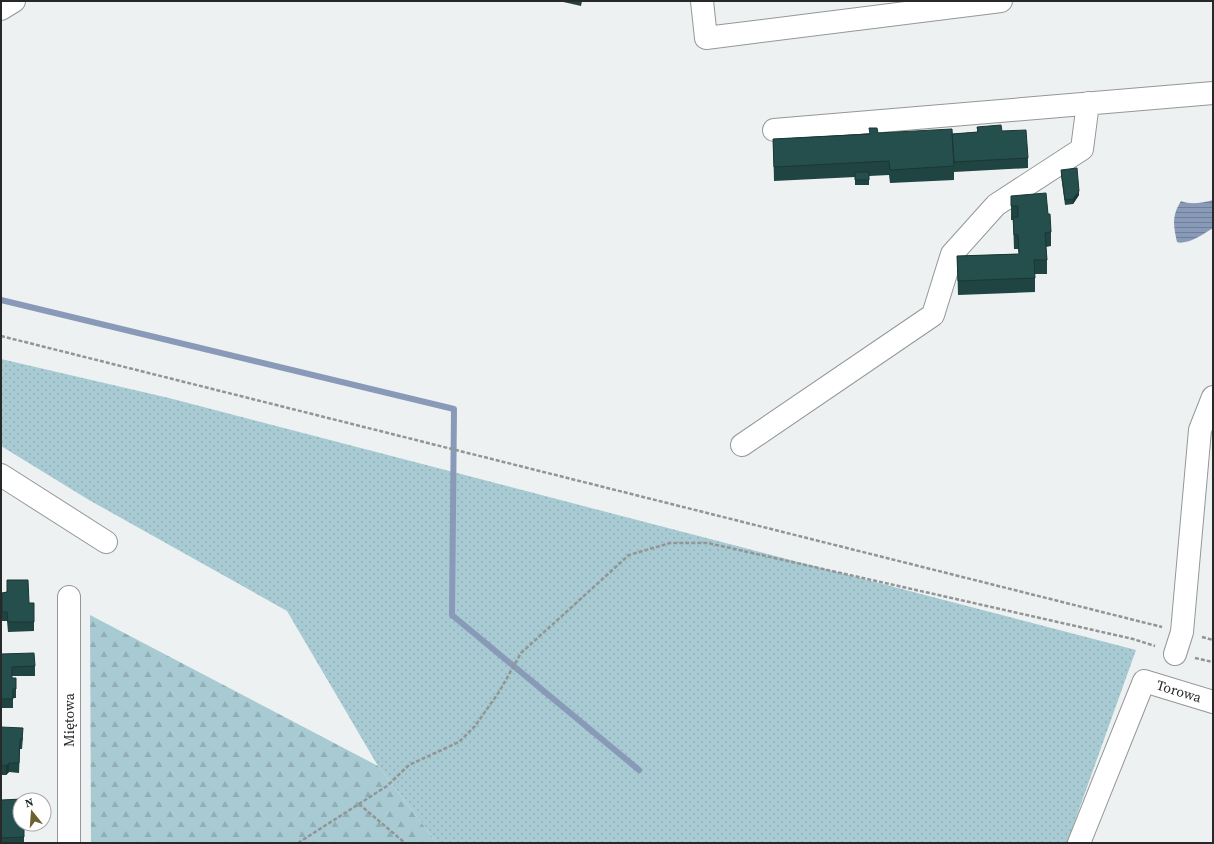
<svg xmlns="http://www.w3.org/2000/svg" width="1214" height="844" font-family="'Source Serif 4',serif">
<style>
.grass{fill:url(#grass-dots)}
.forest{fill:url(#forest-firs)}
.water{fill:url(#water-rules)}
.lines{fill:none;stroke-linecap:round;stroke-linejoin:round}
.stream{stroke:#899ab8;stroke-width:6}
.minor-casing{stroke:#949798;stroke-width:24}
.path{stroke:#929595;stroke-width:2.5;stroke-dasharray:4 2;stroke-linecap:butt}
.minor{stroke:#fff;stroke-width:22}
.wall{fill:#204441}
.shaded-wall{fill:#1a3735}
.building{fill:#254f4c;stroke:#1a3735}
.labels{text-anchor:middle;stroke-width:4;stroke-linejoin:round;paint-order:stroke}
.street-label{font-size:14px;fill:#272929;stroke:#fff}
</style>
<defs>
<pattern id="grass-dots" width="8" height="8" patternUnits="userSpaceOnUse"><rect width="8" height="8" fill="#a8cbd3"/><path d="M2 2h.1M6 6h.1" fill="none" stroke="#91aeb5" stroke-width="1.8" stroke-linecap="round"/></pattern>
<pattern id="forest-firs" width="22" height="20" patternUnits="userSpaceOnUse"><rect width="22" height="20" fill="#a8cbd3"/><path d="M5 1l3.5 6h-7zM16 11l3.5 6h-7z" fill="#91aeb5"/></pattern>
<pattern id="water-rules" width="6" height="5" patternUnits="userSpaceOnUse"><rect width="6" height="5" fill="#899ab8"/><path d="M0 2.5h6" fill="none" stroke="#707e96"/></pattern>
</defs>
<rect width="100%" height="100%" fill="#edf1f1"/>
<path class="grass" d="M1 359 169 398 1136 650 1067 843H437L378 766 287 611 89 500 1 446Z"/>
<path class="forest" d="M90 615 378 766 437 843H91Z"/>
<path class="water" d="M1213 200V228C1203 234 1189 245 1177 242 1174 226 1171 217 1181 201 1190 205 1203 203 1213 200Z"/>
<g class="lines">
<path class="stream" d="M1 300 454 409 452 615 639 770"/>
<defs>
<path id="minor" d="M702 1 706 38 1001 1
M1 9 14 1
M774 130 1213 93
M742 445 933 315 952 254 996 205 1082 149 1088 103
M1 475 106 542
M69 597V843
M1175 654 1182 632 1200 430 1213 397
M1079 843 1144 681 1213 702"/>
</defs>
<use href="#minor" class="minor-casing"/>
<path class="path" d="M1 336 1162 627
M1202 637 1213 640
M1195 658 1213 662
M359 804 405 843
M298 843 387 786 409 765 459 742 475 726 499 692 521 653 629 555 670 543H708L1133 639 1155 646"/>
<use href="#minor" class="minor"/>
</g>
<path class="wall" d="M559 1H582L581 6Z
M977 127 1002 131 1028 158V168L954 172V180L890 183 889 175 869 176V185H855V177L774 181 773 139 878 133 952 134 977 132Z
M1061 170 1079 195 1073 204 1065 205 1061 175Z
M1011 196 1048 214 1051 232V246L1046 247 1047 260V274H1035V292L958 295 957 256 1019 254 1018 249H1014L1013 220H1011Z
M7 592 29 603H34V631L8 632 7 621H2V593Z
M1 654 35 666V676H12V678L16 689V698H13V708H1Z
M1 727 23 737 22 749H20L19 773 9 772 6 775H2L1 774Z
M1 800 20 824H24V843H1Z"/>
<path class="shaded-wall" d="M1079 191V195L1073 204V199Z
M9 763V772L6 775V766Z"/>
<path class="building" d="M1001 125 1002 131 1026 130 1028 158 954 162 952 134 978 132 977 127Z
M869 128H877L878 133 952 129 954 166 890 170 889 161 774 167 773 139 870 134Z
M1077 168 1079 191 1073 199 1065 200 1061 170Z
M855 172H869V180H855Z
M1046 193 1048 214H1050L1051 232 1045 233 1047 260H1034L1035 278 958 281 957 256 1019 254 1018 235H1014L1013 217H1018V206H1011V196Z
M7 580H28L29 603H34V622H8L7 612H2V593L7 592Z
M34 653 35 666 12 667V678H16V689H13V699H1V654Z
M1 727 23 728 22 740 20 739 19 763H9L6 766 2 765 1 764Z
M22 799V800H20V824H24V837L1 838V800Z"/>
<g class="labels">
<g class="street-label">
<text transform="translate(1179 691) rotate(17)" y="5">Torowa</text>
<text transform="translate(69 720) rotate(-90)" y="5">Miętowa</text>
</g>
</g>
<rect width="1214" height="844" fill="none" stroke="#272929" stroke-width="4"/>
<g transform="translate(32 812) rotate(343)"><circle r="19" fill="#ffffff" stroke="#a9a9a9"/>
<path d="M0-3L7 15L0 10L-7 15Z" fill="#6e602e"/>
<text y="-6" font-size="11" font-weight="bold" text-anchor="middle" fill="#272929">N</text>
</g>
</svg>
